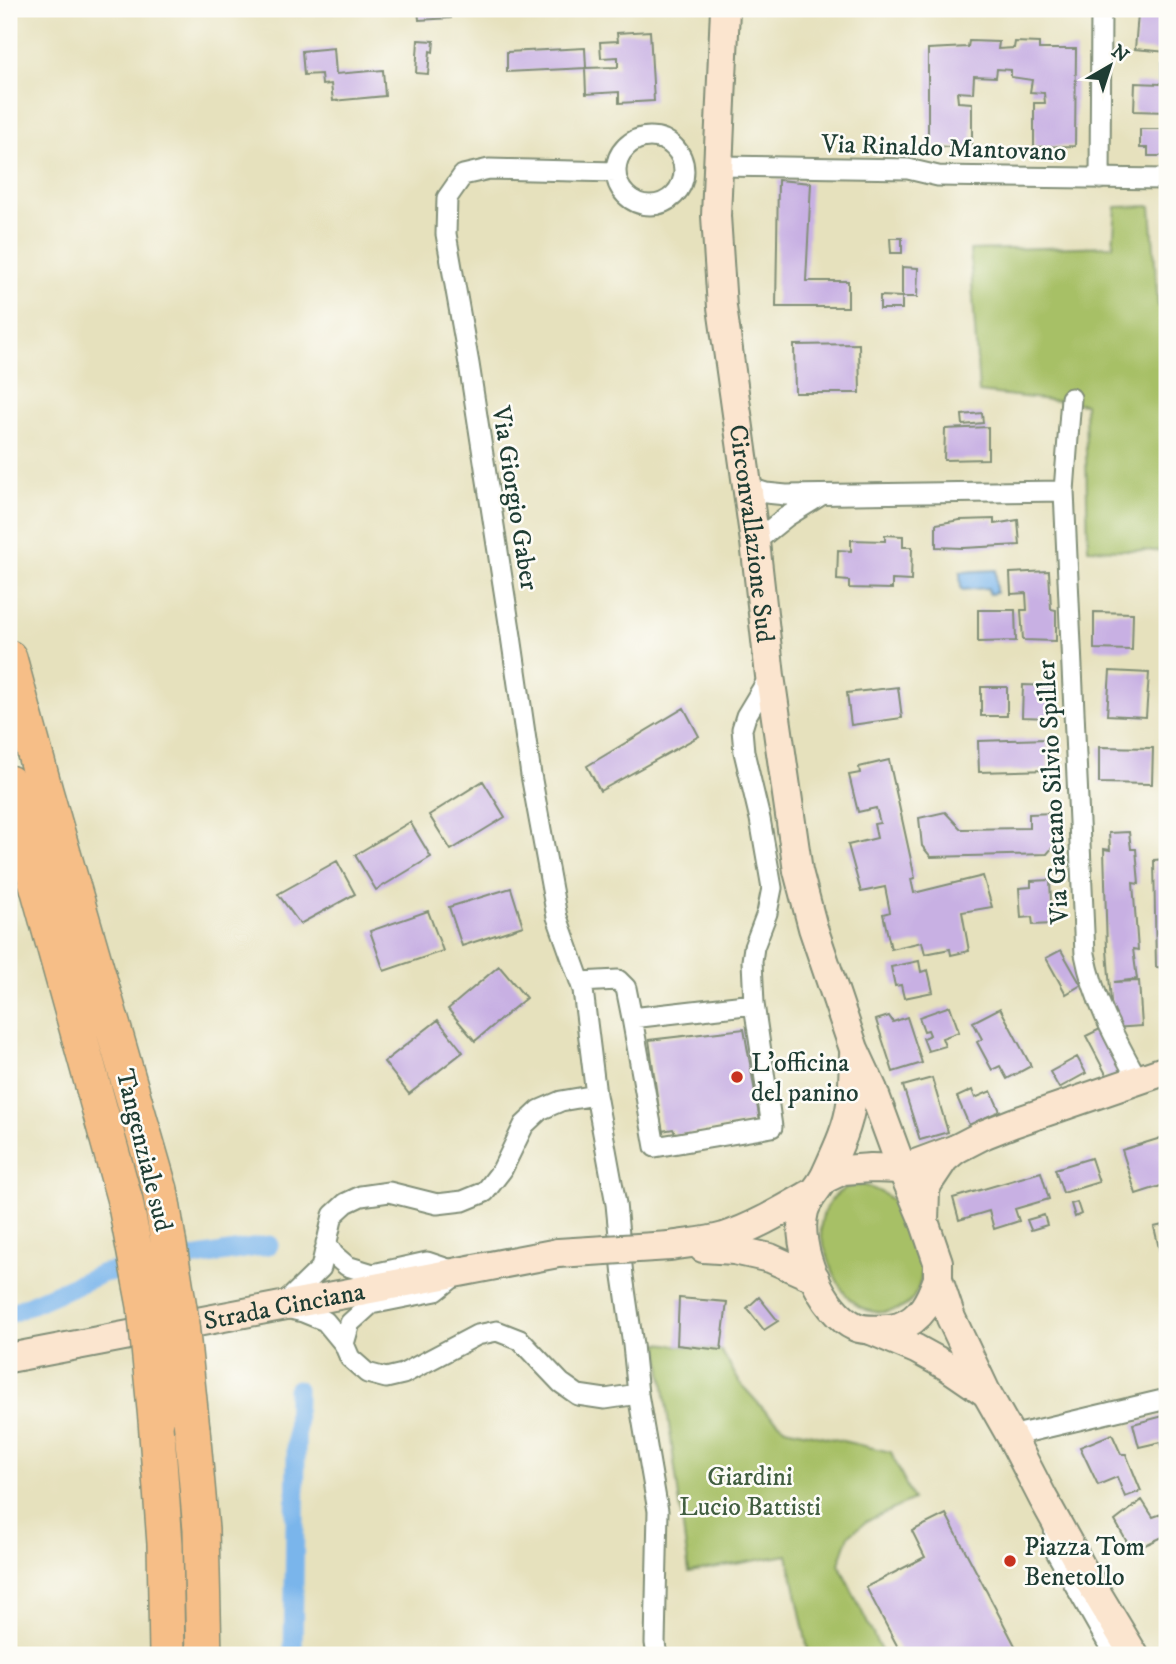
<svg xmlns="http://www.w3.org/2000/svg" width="1176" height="1664" font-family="'IM FELL DW Pica',serif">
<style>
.green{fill:#a7c066;stroke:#637e4d;stroke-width:2}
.water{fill:#7ab5eb;stroke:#4c7990;stroke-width:2}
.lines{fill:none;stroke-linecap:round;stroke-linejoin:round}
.canal{stroke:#7ab5eb;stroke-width:19}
.building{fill:#c8b0e3}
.street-casing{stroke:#828f78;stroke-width:23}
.secondary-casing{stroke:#828f78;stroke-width:32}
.highway-casing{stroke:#828f78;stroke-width:38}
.street{stroke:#fff;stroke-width:19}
.secondary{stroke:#fbe5cf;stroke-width:28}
.highway{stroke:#f6be87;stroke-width:35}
.secondary-bridge-casing{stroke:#828f78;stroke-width:32;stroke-linecap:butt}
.highway-bridge-casing{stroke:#828f78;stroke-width:38;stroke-linecap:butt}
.secondary-bridge{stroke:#fbe5cf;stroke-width:28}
.highway-bridge{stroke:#f6be87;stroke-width:35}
.poi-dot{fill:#c8321e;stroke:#fdfcf7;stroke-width:2.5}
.labels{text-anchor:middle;stroke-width:5;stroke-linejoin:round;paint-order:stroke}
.street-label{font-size:26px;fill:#1f3d34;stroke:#fdfcf7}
.poi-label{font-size:26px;fill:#1f3d34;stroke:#fdfcf7;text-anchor:start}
.park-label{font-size:26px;fill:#415e40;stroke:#fdfcf7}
</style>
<rect width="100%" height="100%" fill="#fdfcf7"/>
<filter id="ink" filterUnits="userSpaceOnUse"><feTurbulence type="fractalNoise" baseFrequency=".0143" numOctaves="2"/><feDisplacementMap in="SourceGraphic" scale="14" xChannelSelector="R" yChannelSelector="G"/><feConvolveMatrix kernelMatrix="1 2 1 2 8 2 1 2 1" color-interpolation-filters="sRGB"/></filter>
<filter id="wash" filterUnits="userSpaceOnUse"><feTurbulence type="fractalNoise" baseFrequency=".00686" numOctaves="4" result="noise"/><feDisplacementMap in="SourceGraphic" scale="28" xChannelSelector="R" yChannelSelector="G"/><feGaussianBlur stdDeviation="1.57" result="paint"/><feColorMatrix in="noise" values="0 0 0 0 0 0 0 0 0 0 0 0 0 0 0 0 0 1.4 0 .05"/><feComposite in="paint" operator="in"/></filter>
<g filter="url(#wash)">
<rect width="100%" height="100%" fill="#e6e1bd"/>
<path class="green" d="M1151 206 1158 307H1167V551L1088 549 1085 404 979 392 970 250 1113 246 1116 207Z
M862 1185C876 1189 888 1194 898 1207 903 1214 906 1223 909 1231 913 1241 919 1251 921 1261 924 1280 916 1305 896 1310 859 1320 841 1295 830 1264 827 1254 822 1243 821 1233 819 1215 830 1196 846 1188 850 1186 857 1186 862 1185Z
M658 1343 721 1350 740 1383 767 1413 786 1428 891 1452 913 1500 867 1521 849 1535 839 1564 883 1655H809L788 1555 689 1572Z"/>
<path class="water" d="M996 570V593L989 594 988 588 961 590 960 572Z"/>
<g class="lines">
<path class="canal" d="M9 1314 103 1273 269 1245
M293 1655 297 1389"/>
</g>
<g id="blocks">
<path class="building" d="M418 9H450L451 18 419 20Z
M1138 14 1167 17V52L1135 49Z
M650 31 654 101 619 103V92L586 94 585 68 618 67V57L601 58 600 42 618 41 617 33Z
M418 40 434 41 433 52 430 51 428 74 416 73Z
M969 41 999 42 998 49 1014 48 1015 42 1039 43V49H1076L1075 146 1034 147V103H1045L1044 93 1030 92 1032 80 1011 77V70L997 69 996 77 974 76 973 93 957 92 958 102 972 103V148L928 146V49L968 47Z
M334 48 336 74 383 70 385 96 333 101 331 84 322 85 321 74 304 75 302 51Z
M585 48 586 68 507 72V52Z
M1161 63H1167V112L1134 111 1135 83 1161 84Z
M1140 129H1166V156H1148V148H1140Z
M778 180 811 183 806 281H848V307H776Z
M890 238H902V253H891Z
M902 267 918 268 917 297H902Z
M880 296 902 297V309H880Z
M859 344 860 393H795L794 345Z
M982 413 983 423 963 425 962 415Z
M988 427V459L944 460 945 429Z
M994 519V524L1018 520 1020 545 963 548 936 547V524L960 520Z
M885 535 903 536V547H912L911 581 892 580V589L849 588V581L837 580 838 550 851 551V540L885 541Z
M1049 571 1051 609 1056 610V641L1023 640 1021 610H1027L1026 593 1011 594 1010 573Z
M978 610H1015L1016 641 978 642Z
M1094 612 1133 613 1132 650 1094 649Z
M1110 671 1149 673 1146 717 1107 715Z
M1023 685 1052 686 1051 718 1022 717Z
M898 687 902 718 851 725 847 693Z
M981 687H1007V716H981Z
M684 708 699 736 600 791 587 766Z
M1047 739 1048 770 979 772 978 741Z
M1099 747 1153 748 1152 784 1099 783Z
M889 760 915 878 911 879 914 893 983 876 992 907 962 912 969 951 951 955 950 949 925 954 922 942 891 949 883 914 890 912 885 887 861 892 848 845 877 838 874 824 880 823 876 808 858 812 849 775 860 773 859 767Z
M483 781 505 817 451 850 429 815Z
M945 812 961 829 1029 828V814L1053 813 1054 846 1047 854 931 857 922 846 919 818Z
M410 822 431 857 376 890 355 855Z
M1129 832 1131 849H1136L1139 884 1133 883 1138 950 1133 949 1137 979 1114 982 1139 981 1142 1026 1113 1028 1107 950 1104 849 1110 850 1109 833Z
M1165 859 1167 926V968L1156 967 1154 860Z
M337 861 355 894 300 924 278 894Z
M1050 880 1052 924 1033 925 1032 917 1021 918 1019 888 1031 887V881Z
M511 888 523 926 462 946 449 907Z
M428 911 443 951 384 971 370 931Z
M1061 950 1081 985 1066 994 1046 958Z
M919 961 921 972 928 970 933 992 904 998 901 985 895 986 891 967Z
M499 966 526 998 475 1041 448 1009Z
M950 1006 959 1032 942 1038 945 1046 928 1051 923 1038 930 1035 928 1030 924 1031 919 1017Z
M1000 1008 1031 1066 1007 1079 1000 1066 992 1070 977 1042 982 1039 973 1022Z
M889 1016 893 1022 907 1017 922 1063 893 1072 876 1020Z
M438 1020 463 1052 409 1094 384 1062Z
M1102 1028 1124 1073 1109 1080 1086 1036Z
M744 1029 760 1121 676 1135 673 1129 662 1131 649 1040Z
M1077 1057 1086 1073 1059 1088 1050 1072Z
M932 1078 948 1132 920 1140 903 1086Z
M972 1090 975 1098 991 1091 1000 1111 969 1125 957 1097Z
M1164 1137 1167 1148V1184L1136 1194 1122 1150Z
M1091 1158 1099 1182 1063 1193 1055 1169Z
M1041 1172 1049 1199 1015 1209 1019 1221 994 1229 989 1211 959 1220 953 1198Z
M1077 1202 1081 1214 1075 1217 1071 1204Z
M1044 1215 1047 1225 1031 1230 1027 1220Z
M1167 1224V1278H1166L1154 1227Z
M759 1297 778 1321 764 1330 747 1308Z
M679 1298 727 1302 721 1350 677 1345Z
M1167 1415V1450L1163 1451 1161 1442 1139 1447 1133 1424Z
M1112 1434 1121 1454H1126L1141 1491 1125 1497 1117 1477 1098 1485 1080 1447Z
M1142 1500 1153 1517 1167 1512V1535L1132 1551 1115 1521Z
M946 1514 1020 1655H902L866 1587 925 1557 912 1531Z"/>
</g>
</g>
<g filter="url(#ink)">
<use href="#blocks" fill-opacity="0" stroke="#828f78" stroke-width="2"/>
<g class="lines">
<defs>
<path id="street" d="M616 171a34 34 0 1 1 68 0a34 34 0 1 1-68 0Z
M719 166 908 169 938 176 1167 179
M616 172 489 169 463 175 447 198 446 234 469 364 511 636 531 775 557 917 583 990 596 1095 616 1204 623 1276 633 1345 638 1394 658 1511 655 1643 657 1655
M1100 179 1101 9
M1071 398 1064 491 1085 954C1094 1001 1115 1038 1138 1080
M747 487 766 493 786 495 1064 491
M755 542 786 517 820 496
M580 982 618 980 626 988 632 1018 754 1004
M632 1018 655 1147 772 1127 754 1004 752 961 754 947 767 913 772 888 760 819 744 752 742 729 746 716 770 676
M326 1243 334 1255 347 1266 373 1274 427 1262 454 1271
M282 1306 321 1268 333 1215 346 1203 361 1196 389 1192 437 1204 463 1201 485 1192 502 1170 524 1125 540 1110 561 1101 596 1095
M287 1308 303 1312 325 1321 344 1344 350 1358 367 1373 386 1378 403 1374 477 1335 497 1331 520 1340 561 1383 578 1395 605 1399 638 1394
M344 1344 350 1323 371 1304 436 1291 456 1275
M1011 1436 1167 1399
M1054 1526 1056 1552 1110 1647V1655"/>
<g id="secondary">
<path id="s1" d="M725 9 716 216 722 307 755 542 770 676 798 871 813 928 854 1049 873 1090 902 1169 924 1221"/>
<path d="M854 1055C853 1071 854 1088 851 1104 848 1128 836 1152 826 1174 820 1188 808 1196 804 1211 795 1246 821 1312 856 1327 865 1331 889 1330 899 1327 922 1319 930 1300 938 1279"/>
<path d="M956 1149 944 1159 928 1183 925 1191 924 1221 938 1262V1279L951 1318 986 1392 1011 1436 1043 1498 1084 1572 1134 1655"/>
<path d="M824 1179 843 1170 871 1168 902 1169 956 1149 985 1134 1013 1123 1167 1070"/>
<path d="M670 1246C688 1243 707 1242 724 1237 755 1227 783 1210 811 1194"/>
<path d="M703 1248 734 1250 770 1258 815 1278"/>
<path d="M871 1330 916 1349 947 1366 985 1392"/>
<path id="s2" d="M9 1358 558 1253"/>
</g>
<path id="highway" d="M9 658 45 791 160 1190
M9 783 125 1201
M156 1420 165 1544 167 1655
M192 1429 201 1530 204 1655"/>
</defs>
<use href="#street" class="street-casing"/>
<use href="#secondary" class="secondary-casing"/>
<use href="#highway" class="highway-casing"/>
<use href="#street" class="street"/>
<use href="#secondary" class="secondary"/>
<use href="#highway" class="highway"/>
<defs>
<path id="secondary-bridge" d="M558 1253 670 1246"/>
<path id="highway-bridge" d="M160 1190 180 1314 192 1429
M125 1201 145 1306 156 1420"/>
</defs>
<use href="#secondary-bridge" class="secondary-bridge-casing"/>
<use href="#highway-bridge" class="highway-bridge-casing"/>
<use href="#secondary-bridge" class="secondary-bridge"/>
<use href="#highway-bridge" class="highway-bridge"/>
</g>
</g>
<g class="poi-dot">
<circle cx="737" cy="1077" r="7"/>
<circle cx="1010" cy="1561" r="7"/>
</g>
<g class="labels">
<g class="street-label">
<text transform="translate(944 147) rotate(2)" y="9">Via Rinaldo Mantovano</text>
<text transform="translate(516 498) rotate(81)" y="9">Via Giorgio Gaber</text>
<text dy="9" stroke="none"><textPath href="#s1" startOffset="527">Circonvallazione Sud</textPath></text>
<text transform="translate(1052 792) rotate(-93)" y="9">Via Gaetano Silvio Spiller</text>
<text transform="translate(145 1150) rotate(76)" y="9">Tangenziale sud</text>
<text dy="9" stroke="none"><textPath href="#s2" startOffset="280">Strada Cinciana</textPath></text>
</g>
<g class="poi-label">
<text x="751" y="1071">L'officina<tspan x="751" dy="30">del panino</tspan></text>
<text x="1024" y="1555">Piazza Tom<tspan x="1024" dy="30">Benetollo</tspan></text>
</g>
<g class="park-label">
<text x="750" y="1485">Giardini<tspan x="750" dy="30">Lucio Battisti</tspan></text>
</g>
</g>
<rect width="1176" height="1664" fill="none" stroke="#fdfcf7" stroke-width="35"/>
<g transform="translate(1110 66) rotate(39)" stroke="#fdfcf7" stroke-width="5" paint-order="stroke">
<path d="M0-5L12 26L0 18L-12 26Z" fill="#1f3d34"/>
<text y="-10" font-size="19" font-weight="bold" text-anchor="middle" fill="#1f3d34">N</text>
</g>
</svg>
